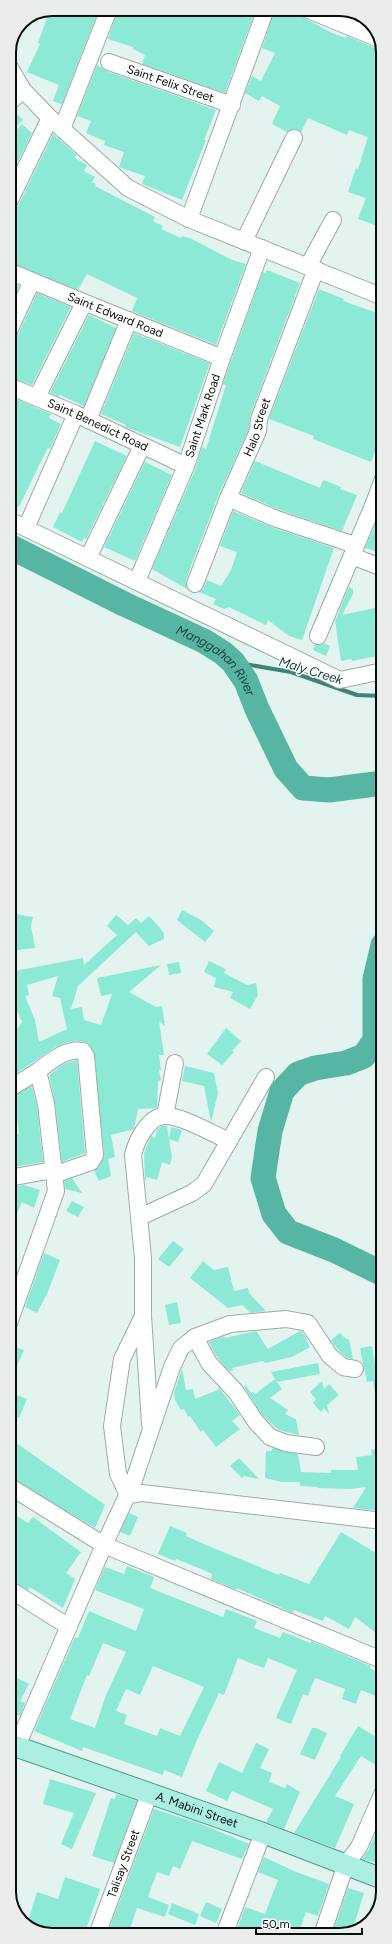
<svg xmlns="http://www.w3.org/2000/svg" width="392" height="1944" font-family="Figtree,sans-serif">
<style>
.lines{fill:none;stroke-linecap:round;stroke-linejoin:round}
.stream{stroke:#3f8376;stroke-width:4}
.river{stroke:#56b5a3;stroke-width:25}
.building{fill:#8be9d6;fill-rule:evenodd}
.minor-casing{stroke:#9baba7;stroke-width:18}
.major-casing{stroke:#4e9a8c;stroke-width:22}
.minor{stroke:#fff;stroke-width:16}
.major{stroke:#abefe3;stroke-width:20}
.labels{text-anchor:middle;stroke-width:3;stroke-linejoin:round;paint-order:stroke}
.street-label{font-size:12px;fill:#090f0e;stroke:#fff}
.water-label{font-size:13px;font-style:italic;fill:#19443c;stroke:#fff}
.rim{fill:none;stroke:#090f0e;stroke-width:2}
</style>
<rect width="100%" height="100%" fill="#e3f4f0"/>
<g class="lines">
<path class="stream" d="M233 662 291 672 357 695 383 696"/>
<g class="river">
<path id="s1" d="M9 546 124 604 204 641 223 653 233 662 246 681 257 709 286 769 303 788 329 790 383 783"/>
<path d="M383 945 375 979V1040L364 1056 346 1063 315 1068 298 1074 282 1091 270 1131 263 1178 274 1214 288 1232 334 1250 383 1274"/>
</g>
</g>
<path class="building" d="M81 9H99L62 104 53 101 59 85 27 72 40 44 38 43 50 10Z
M118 9 142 15 144 9H256L225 93 142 64 145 55 133 49V47L108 39Z
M275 9H288L332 33 346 38 347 36 375 48H383V228L358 219 366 198 348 192 356 168 358 169 368 137 349 130 347 135 308 118 301 132 294 129 287 132 272 124 280 106 262 96 259 101 245 93 252 76 261 81 275 53 262 48Z
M97 65 106 71 216 110 204 140H206L182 200 142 184 145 176 119 167 124 152 104 145 105 141 86 133 91 121 77 116Z
M14 111 23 120 9 133V112Z
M22 124 32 133 9 180V138Z
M53 134 77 155 75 158 87 165 84 171 95 177 92 182 96 184 95 186 155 217 153 221 163 226 161 229 181 238 182 236 192 239 232 260 246 264 216 345 134 312 132 311 137 298 87 274 78 290 9 262V211L14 210 18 206Z
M267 270 300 283 250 416 249 429 219 494 191 566 186 581 187 589 152 569 195 470 202 447 206 449 226 385 223 384 231 361 263 272 265 273Z
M9 281 19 286 9 308Z
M319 289 344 299 343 301 383 315V351L375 376 383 379V453L376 450 371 462 313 439 314 436 269 419Z
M37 293 71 307 32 385 9 377V340L14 339 18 335Z
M89 315 116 328 84 406 60 395 59 397 50 393Z
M134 333 210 363 180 447 128 428 125 427 126 425 101 414Z
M9 396 51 414 49 418 61 424 50 449 48 448 42 459 19 507 9 503Z
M95 441 127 456 86 539 84 538 82 542 53 527 60 512 62 513Z
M255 461 320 488 323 480 341 487 340 489 357 495 342 531 277 509 241 493Z
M145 462 172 475 135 561 104 547Z
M383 507V544L378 552 365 548Z
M233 511 271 527 334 548 302 640 289 636 268 620 266 625 229 607 224 609 213 604 216 599 199 592 204 588 207 580 221 586 231 570 237 552 220 546Z
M349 587 353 589V594L342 615 375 608 376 615 383 613 382 655 352 661 351 659 341 661 335 621Z
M324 643 330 646 326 656 313 650 315 645Z
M182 910 201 920 214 931 205 942 177 920Z
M9 913 33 917 31 926 35 948 9 951Z
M116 915 128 925 136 918 141 923 149 916 160 928 164 934V939L149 946 136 932 78 986 71 1009 82 1007 84 1020 101 1025 112 994 101 996 97 978 161 965 129 992 156 1007 162 1006 165 1026 159 1021 164 1055H159L161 1070H159L161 1080 158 1081 157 1108 138 1109 134 1129 111 1135 115 1157 108 1159 111 1176 99 1181 94 1171 99 1167 104 1154 94 1051 88 1043 77 1041 68 1042 54 1048 9 1078V1041L22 1022 15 1006 9 972 83 958 84 965 117 935 107 926ZM58 976 52 996 60 998 67 1029 39 1042 35 1020 25 996 29 995 27 985Z
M209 961 226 969 224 973 247 985 256 983 258 995 250 1009 230 998 233 992 214 987 216 978 204 972Z
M179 962 181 973 169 975 167 964Z
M226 1028 241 1041 232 1051 234 1052 222 1065 207 1054Z
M77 1060 85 1153 62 1162 55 1103 49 1075 64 1064Z
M185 1066 214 1073 218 1093 211 1122 204 1086 182 1081Z
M32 1086 37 1106 43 1162 9 1168V1135L19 1134 15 1102H9V1098Z
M162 1126H167L169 1139 171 1127 182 1130 178 1142 169 1139 172 1157 170 1165 162 1162 157 1180 147 1177 145 1181 144 1153 151 1136 155 1138 157 1130Z
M72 1178 82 1193 65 1189 64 1181Z
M24 1185 40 1190 34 1208 22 1202 9 1232V1187Z
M72 1201 84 1207 78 1217 66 1211Z
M173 1241 184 1249 169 1267 158 1259Z
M44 1253 60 1260 47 1294 37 1313 25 1307Z
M203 1261 214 1270 228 1267 234 1291 248 1288 249 1293 266 1311 250 1313 243 1305 228 1308 190 1278Z
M177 1302 181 1323 169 1325 165 1305Z
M256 1331 268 1349 300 1331 303 1333 310 1347 292 1357 265 1363 263 1361 232 1368 234 1370 229 1371 217 1357 209 1342 224 1336 225 1338Z
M340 1333 346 1339H349L353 1359 347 1358 340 1352 331 1340Z
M9 1345 24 1350 10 1382H9Z
M372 1346 375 1365 383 1363V1403H377L373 1381 367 1382 360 1348Z
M318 1363 320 1374 277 1382 282 1389 270 1398 288 1410 285 1414 296 1419 299 1435 279 1430 263 1416 244 1387 246 1386 251 1393 253 1392 255 1394 275 1379 276 1381 271 1372Z
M182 1369 186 1390 193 1389 195 1399 218 1390 219 1388 240 1415 232 1421 240 1429 216 1447 203 1430 201 1432 190 1416 188 1417 184 1409 181 1410 175 1400 174 1392Z
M322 1381 324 1389 329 1384 339 1395 327 1405 329 1414 324 1408 321 1412 313 1403 316 1399 310 1392Z
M9 1392 27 1399 19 1418 9 1414Z
M9 1438 105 1505 95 1528 9 1477Z
M383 1447V1511L353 1508 366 1487 350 1489 318 1488V1487L300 1486V1482H282L265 1478 266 1451H271L273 1448 298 1454 301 1472 331 1473V1470H358L356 1457 372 1455 371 1450Z
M239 1458 259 1479 244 1476 242 1478 230 1466Z
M9 1511 28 1523 33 1517 81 1552 66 1573 75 1579 63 1608 30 1587 28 1590 9 1580Z
M129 1513 138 1517 130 1536 120 1532Z
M170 1526 187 1533 186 1536 206 1545 279 1575 280 1573 309 1584 341 1532 376 1553 383 1540V1638L355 1617 349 1629 325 1616 323 1621 294 1610 293 1613 237 1588 236 1590 211 1579 212 1574 201 1569 176 1559 175 1561 158 1554Z
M127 1566 154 1577 150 1588 223 1617 226 1609 257 1621 254 1628 280 1638 283 1632 310 1643 311 1641 371 1666 369 1668 383 1674V1699L361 1690 356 1704 342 1699 345 1689 315 1678 308 1696 303 1694 291 1724 276 1718 297 1670 268 1658 264 1668 238 1658 224 1695 219 1693 196 1742 182 1777 164 1770 163 1775 83 1747 82 1751 34 1731 75 1637 78 1638 89 1611 136 1631 144 1609 95 1590 105 1567 124 1574ZM103 1643 126 1652 106 1695 95 1728 70 1719 87 1675 89 1676ZM153 1666 204 1687 180 1736 160 1728 157 1736 124 1724 127 1715 116 1711 126 1689 140 1695Z
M17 1678 29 1684 20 1701 25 1703 20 1716 13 1713 9 1722V1694Z
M358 1726 383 1741V1761L379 1767 361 1756 335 1796 354 1804 335 1848 294 1833 341 1757 340 1756Z
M312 1728H316L327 1733 315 1760 300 1754Z
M256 1743 269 1749 260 1768 272 1773 269 1782 285 1788 287 1784 300 1792 284 1829 266 1822 273 1809 232 1791 227 1801 206 1791 219 1762 242 1773Z
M50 1779 96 1793 72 1849 61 1844 74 1813 43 1804Z
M116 1794 137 1801 114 1863 92 1856 111 1798 115 1799Z
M154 1809 201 1824 249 1844 242 1859 192 1841 180 1869 173 1866 169 1876 157 1872 148 1897 169 1905 165 1917 137 1908 128 1935H107Z
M379 1826 383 1828V1864L362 1859 368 1851Z
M264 1857 294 1871 329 1884 318 1916 306 1912 298 1935H235L245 1907 265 1914 278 1880 258 1872Z
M65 1877 100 1889 84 1935H47L29 1926 31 1918H29L37 1892 58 1899Z
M348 1888 364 1893 352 1931 346 1935H332Z
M206 1902 222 1909 216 1923 200 1916Z
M172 1903 199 1914 195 1925 168 1914Z"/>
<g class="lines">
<defs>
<g id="minor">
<path d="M306 9 379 39"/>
<path id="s2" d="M109 62 232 105"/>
<path d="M9 66 23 90 50 118 128 188 189 219 383 297"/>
<path d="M9 103 23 90"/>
<path d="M62 129 109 9"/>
<path d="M9 202 50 118"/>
<path d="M189 219 266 9"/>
<path d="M244 241 294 138"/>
<path d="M308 266 333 220"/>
<path id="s3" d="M9 271C79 301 151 329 222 358"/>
<path d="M9 331 32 281"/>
<path id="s4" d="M9 386 76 414 186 466"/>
<path d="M37 397 84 303"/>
<path d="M88 420 129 320"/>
<path d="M228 498 274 518 355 545"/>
<path d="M9 520 340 680 383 671"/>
<path d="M26 528 76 414"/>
<path d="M352 556 383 568"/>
<path d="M88 558 142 446"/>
<path id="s5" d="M137 581 186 466 222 358 262 248"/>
<path id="s6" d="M195 584 228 498 258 431 259 419 316 269"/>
<path d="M318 636 374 503 383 479"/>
<path d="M9 1089 38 1071 46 1104 56 1191 9 1323"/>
<path d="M165 1116 175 1063"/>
<path d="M9 1178 53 1170 59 1173 91 1162 95 1155 86 1056 83 1051C66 1048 51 1061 38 1071"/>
<path d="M140 1217 192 1193 204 1184 266 1077"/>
<path d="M143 1316 122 1359 112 1426 118 1474 128 1495 142 1493 383 1521"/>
<path d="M195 1337 209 1363 236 1392 256 1422 270 1437 286 1443 316 1447"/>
<path d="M150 1424 143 1316V1258L133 1155C136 1142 148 1116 165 1116 183 1116 211 1133 229 1141"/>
<path d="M9 1486 104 1545 377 1658"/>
<path d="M9 1589 69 1627"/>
<path d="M17 1746 104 1545 133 1483 172 1367 181 1348 195 1337 230 1324 286 1319 308 1323 330 1356 343 1367 355 1369"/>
<path id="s7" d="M97 1935 150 1792"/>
<path d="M224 1935 263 1833"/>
<path d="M322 1935 346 1864 359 1847 383 1792"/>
</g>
<g id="major">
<path id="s8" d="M9 1744 263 1833 383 1879"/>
</g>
</defs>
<use href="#minor" class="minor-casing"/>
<use href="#major" class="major-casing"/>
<use href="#minor" class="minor"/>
<use href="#major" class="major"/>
</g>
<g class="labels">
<g class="street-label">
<text dy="4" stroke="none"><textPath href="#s2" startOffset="65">Saint Felix Street</textPath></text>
<text dy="4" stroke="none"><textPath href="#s3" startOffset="115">Saint Edward Road</textPath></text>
<text dy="4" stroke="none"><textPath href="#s5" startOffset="178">Saint Mark Road</textPath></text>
<text dy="4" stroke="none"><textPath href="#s4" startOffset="97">Saint Benedict Road</textPath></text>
<text dy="4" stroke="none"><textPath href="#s6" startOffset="169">Halo Street</textPath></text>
<text dy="4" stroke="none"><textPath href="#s8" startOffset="199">A. Mabini Street</textPath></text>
<text dy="4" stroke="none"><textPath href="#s7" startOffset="76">Talisay Street</textPath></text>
</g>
<g class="water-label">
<text dy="5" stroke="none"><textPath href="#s1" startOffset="239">Manggahan River</textPath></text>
<text transform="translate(311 670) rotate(17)" y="5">Maly Creek</text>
</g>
</g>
<path d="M0 0H392V1944H0ZM52 16H340A36 36 0 0 1 376 52V1892A36 36 0 0 1 340 1928H52A36 36 0 0 1 16 1892V52A36 36 0 0 1 52 16Z" fill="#ebecec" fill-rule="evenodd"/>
<path class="rim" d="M52 16H340A36 36 0 0 1 376 52V1892A36 36 0 0 1 340 1928H52A36 36 0 0 1 16 1892V52A36 36 0 0 1 52 16Z"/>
<path d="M256 1928v6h106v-6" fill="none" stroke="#090f0e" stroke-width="2"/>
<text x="262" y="1928" font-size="12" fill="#090f0e" stroke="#ffffff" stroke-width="3" paint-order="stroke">50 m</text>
</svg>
